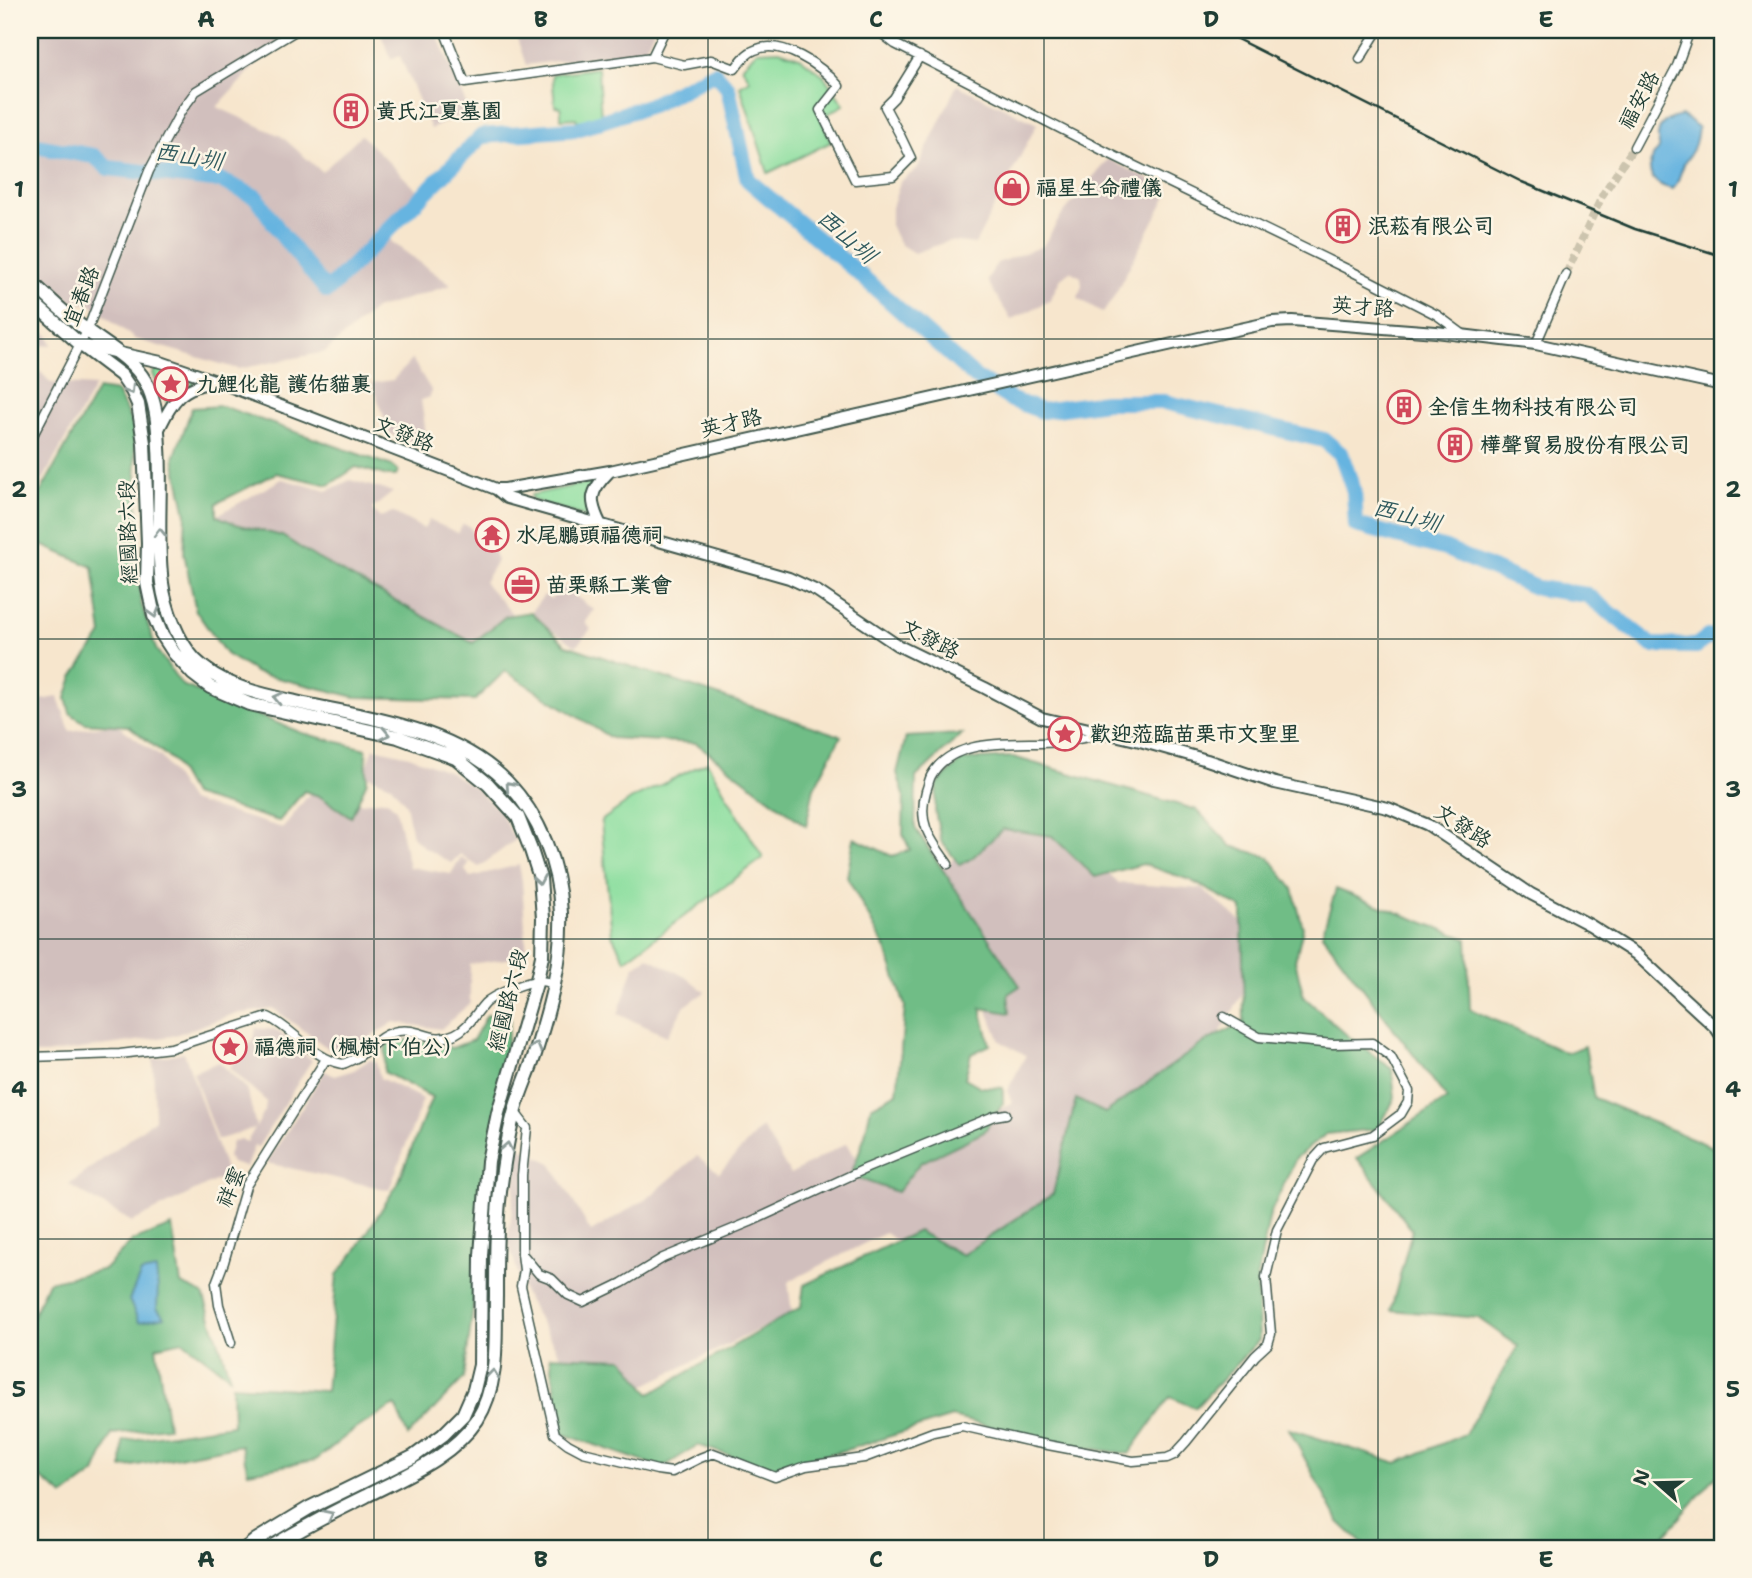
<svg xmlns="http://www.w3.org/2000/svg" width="1752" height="1578" font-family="'Shantell Sans','LXGW WenKai TC',sans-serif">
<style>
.industrial{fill:#d1bfbd}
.green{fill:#8bde9f;stroke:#558e6a;stroke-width:2}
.forest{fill:#70bd86;stroke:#487d5d;stroke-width:2}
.water{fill:#66b4e0;stroke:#42788a;stroke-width:2}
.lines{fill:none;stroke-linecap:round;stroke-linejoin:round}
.river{stroke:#66b4e0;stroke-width:16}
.street-tunnel{stroke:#ccc4ae;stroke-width:8;stroke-dasharray:8 4;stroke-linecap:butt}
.street-casing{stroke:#3f564b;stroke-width:11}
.secondary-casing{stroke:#3f564b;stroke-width:14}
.primary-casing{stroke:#3f564b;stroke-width:16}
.street{stroke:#fff;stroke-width:8}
.secondary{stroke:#fff;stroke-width:10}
.primary{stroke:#fff;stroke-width:12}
.rail{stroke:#1f3d34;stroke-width:2.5}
.oneway{stroke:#8f9e9a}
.grid{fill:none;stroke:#1f3d34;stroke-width:2;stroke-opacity:0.55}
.labels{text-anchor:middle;stroke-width:5;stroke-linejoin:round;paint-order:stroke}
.street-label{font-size:21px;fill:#1f3d34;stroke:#fcf5e5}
.poi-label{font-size:21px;font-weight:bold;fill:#1f3d34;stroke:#fcf5e5;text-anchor:start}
.water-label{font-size:23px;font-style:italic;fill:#315b5f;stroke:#fcf5e5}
.neatline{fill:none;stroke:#1f3d34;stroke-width:2.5}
.grid-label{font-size:23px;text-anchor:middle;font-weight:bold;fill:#1f3d34}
</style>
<rect width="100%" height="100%" fill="#fcf5e5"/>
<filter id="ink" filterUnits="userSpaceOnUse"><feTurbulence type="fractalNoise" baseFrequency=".0143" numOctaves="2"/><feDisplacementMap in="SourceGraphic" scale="14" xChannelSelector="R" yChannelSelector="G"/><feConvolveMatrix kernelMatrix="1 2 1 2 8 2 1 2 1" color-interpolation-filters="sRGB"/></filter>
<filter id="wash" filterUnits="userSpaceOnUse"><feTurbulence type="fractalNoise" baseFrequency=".00686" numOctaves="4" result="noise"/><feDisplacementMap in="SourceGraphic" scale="28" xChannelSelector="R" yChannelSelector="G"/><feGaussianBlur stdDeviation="1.57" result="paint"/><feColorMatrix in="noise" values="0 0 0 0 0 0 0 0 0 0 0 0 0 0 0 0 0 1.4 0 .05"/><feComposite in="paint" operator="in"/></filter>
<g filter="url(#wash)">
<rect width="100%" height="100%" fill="#f7e6cd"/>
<path class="industrial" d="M30 30H288L217 107 281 136 322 172 361 135 420 193 383 230 393 243 451 285 375 309 325 352 238 369 135 339 89 303 75 304 30 263Z
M379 30H435L469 111 431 129 400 56 391 59Z
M514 30H654L644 50 526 65Z
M957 85 1037 124 975 244 949 241 914 253 901 245 895 236 891 227V211L900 182 917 169Z
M1108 159 1170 190 1112 300 1103 313 1078 298 1082 285 1081 277 1070 271 1062 277 1049 301 1011 320 987 280 997 263 1043 246 1061 216Z
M30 319 48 335 52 345 39 346 33 364 51 383 95 386 30 503Z
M412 359 431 390 430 397 421 400 428 448 390 434 372 383 393 380Z
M282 479 327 491 350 480 393 492 372 509 380 518 392 512 424 529 429 520 458 533 463 524 470 527 476 546 491 543 497 561 484 582 516 618 475 647 214 517Z
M562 586 594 610 585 623 591 629 576 646 529 615 544 595 551 599Z
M58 697 70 731 116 724 162 758 190 801 283 828 317 784 351 804 387 800 396 809 409 867 451 874 461 857 469 863 465 870 470 877 519 865 522 881 527 956 470 964V1003L441 1029 394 1022 348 1052 329 1049 274 1009 234 1014 172 1036 45 1054H30V702Z
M374 748 409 756 450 772 468 784H471L500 812 515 840 479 867 460 854 451 863 425 848 412 836 406 804 391 785 364 774Z
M1005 817 1064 832 1119 883 1202 889 1247 926 1251 979 1216 1040 1061 1206 950 1278 885 1233 788 1282 792 1313 629 1393 565 1364 524 1293 508 1240 520 1148 551 1163 591 1232 648 1198 697 1156 719 1173 762 1127 790 1174 847 1143 869 1181 936 1139 1013 1103 1007 1091 1026 1055 1000 1041 934 875Z
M648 957 689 979 705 992 684 1007 667 1036 618 1014 634 967Z
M256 1028 276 1030 312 1060 258 1147 254 1146 246 1167 231 1163 228 1157 232 1142 240 1139 247 1142 255 1128 217 1140 193 1072 219 1062 247 1089 256 1127 265 1111 266 1101 229 1068 252 1042Z
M184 1052 227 1175 132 1222 69 1185 155 1119 153 1059Z
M369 1060 376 1061 380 1078 423 1099 389 1190 267 1163 325 1071 334 1076 354 1070Z"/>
<path class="green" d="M779 50 799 57 823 75 844 105 821 118 831 142 768 173 740 86 750 80 742 67 757 51Z
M598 68 601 119 577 121 576 118 561 119V107L555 106 552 74Z
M159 369 196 383 167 403 153 374 155 370Z
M596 481C587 493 587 503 593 516L590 518 532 500 531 495Z
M707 762 763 858 625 960 612 935 601 821 632 799Z"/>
<path class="forest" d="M98 389 117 392 134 427 141 603 156 649 182 685 302 733 366 749 367 781 351 817 319 796 304 791 279 821 192 795 173 761 129 726 85 723 70 713 66 698 73 677 102 634 93 567 30 540V511Z
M222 406 392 466 398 471 396 476H388L356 467 329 485 276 473 217 503V516L236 524 282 536 318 559 473 643 506 616 531 612 566 645 841 736 814 788 806 826 696 743 611 738 505 671 475 700 355 697 257 673 226 654 196 611 184 553 186 514 174 458 192 408Z
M962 734 916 777 915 828 1020 986 1008 994 1010 1013 981 1008 990 1045 971 1054 965 1078 981 1087 1003 1088V1103L984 1132 920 1163 897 1192 851 1176 865 1135 871 1107 897 1093 905 1006 886 949 847 877 854 838 892 856 910 850 903 834 904 795 897 773 906 737Z
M1013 757 1197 810 1231 846 1269 857 1293 889 1303 928 1295 961 1304 997 1348 1036 1392 1069 1395 1098 1378 1129 1326 1134 1296 1158 1270 1214 1257 1278 1259 1340 1195 1408 1170 1397 1129 1454 1059 1444 952 1417 849 1449 770 1469 698 1445 662 1468 563 1434 550 1356 624 1359 650 1394 801 1307 804 1285 918 1231 962 1255 1053 1194 1076 1099 1105 1113 1203 1043 1244 1022 1242 908 1190 880 1143 864 1095 877 1052 836 1003 829 972 858 960 865 941 841 935 811 937 784 962 760Z
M1336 889 1467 939 1470 1009 1566 1053 1585 1046 1594 1098 1722 1151V1469L1654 1548H1367L1338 1521 1289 1429 1397 1463 1465 1434 1518 1346 1478 1318 1391 1310 1412 1230 1357 1158 1447 1099 1322 934Z
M487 1015 510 1018 464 1378 408 1436 395 1405 352 1431 316 1460 248 1472 241 1445 122 1468 123 1441 233 1425 232 1385 326 1391 337 1275 355 1252 398 1183 432 1097 384 1072 386 1044 414 1039 452 1048 473 1040Z
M172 1226 181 1284 203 1294 230 1377 183 1341 156 1347 168 1427 112 1434 95 1473 64 1496 30 1470V1322L48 1282 105 1269 132 1241Z"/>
<path class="water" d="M1681 116 1690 120 1698 128C1697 138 1695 148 1689 156 1685 163 1685 159 1683 167 1679 175 1679 182 1673 189 1656 186 1644 175 1653 157 1654 154 1658 151 1659 148 1660 144 1657 140 1658 136 1659 122 1668 119 1681 116Z
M156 1270 158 1289 157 1308 164 1317 139 1322 129 1300 141 1273Z"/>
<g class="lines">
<path class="river" d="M30 145 94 156 108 168 222 181 256 197 284 238 327 291 482 136 577 129 651 105 715 73 728 88 748 180 857 272 975 377 1012 400 1042 411 1105 402H1164L1324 440 1341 454 1354 491 1356 525 1446 549 1537 588 1587 595 1652 645 1696 646 1708 637 1722 635"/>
</g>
</g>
<g filter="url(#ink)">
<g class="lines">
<path class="street-tunnel" d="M1566 274 1603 194 1634 147"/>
<defs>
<path id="street" d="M444 30 465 83 652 57 684 65 711 60 735 69C740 62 746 53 755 50 781 38 822 66 839 86L820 110 855 180 893 176 911 158 900 135 885 107 894 98 920 56
M877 30 895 44 1106 152 1351 271 1437 315 1464 335
M652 57 665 30
M1360 59 1378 30
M1634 147 1677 66 1690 30
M1536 344 1566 274
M30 441 87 331 149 171 181 111 196 91 297 30
M948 864C930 839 917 823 926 791 928 786 929 780 931 776 954 734 1020 746 1060 742 1074 740 1088 737 1102 734
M30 1057 120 1054 171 1048 268 1017C294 1029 313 1059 343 1064 349 1061 357 1059 362 1054 373 1045 382 1034 398 1031 420 1027 431 1045 455 1034 468 1028 475 1014 485 1003 493 995 527 981 539 981 544 981 550 983 555 983
M514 1111 527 1128 522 1175V1254L524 1270 521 1286 555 1434 568 1444 583 1452 657 1470 672 1472 700 1458 713 1453 775 1477 806 1466 864 1458 933 1432 962 1426 1032 1442 1133 1461 1167 1458 1174 1455 1186 1442 1255 1356 1268 1344 1271 1334 1266 1277 1277 1230 1313 1160 1324 1148 1373 1135 1401 1114 1408 1102 1409 1091 1391 1057 1372 1043 1333 1044 1259 1037 1224 1017
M524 1256 539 1274 552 1279 568 1295 583 1302 622 1283 663 1258 750 1222 867 1168 994 1116 1006 1114
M231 1343 219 1305 216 1283 224 1262 246 1186 326 1059"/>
<path id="secondary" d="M83 345 161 362 216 381 496 489 507 498 789 578 817 591 897 645 985 688 1042 718 1140 741 1207 760 1275 783 1388 808 1428 825 1531 894 1590 925 1636 954 1716 1028 1722 1037
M158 431C174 399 179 388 216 381
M496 489H505L610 471 1208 336 1272 322 1292 321 1436 332 1536 344 1722 385
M601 525C589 501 589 492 609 472"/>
<path id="primary" d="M30 281C47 296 63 313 81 326 103 344 130 356 145 381 156 400 158 425 159 447 162 492 156 538 162 583 165 607 178 642 195 660 222 687 260 694 296 702 367 718 453 727 507 782 540 816 559 865 561 913 563 961 549 1009 535 1054 529 1073 520 1091 515 1110 509 1131 505 1155 502 1177 496 1216 496 1256 496 1296 495 1336 500 1384 477 1420 452 1457 405 1476 366 1496 333 1512 301 1529 269 1548
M30 300 80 344 121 375 132 391 138 404 144 443 148 543 147 583 154 616 161 633 174 653 193 674 210 687 249 704 398 737 456 758 488 784 518 817 531 850 540 878 543 918 542 956 537 980 498 1113 488 1161 481 1255 480 1365 474 1390 463 1415 443 1435 413 1457 309 1508 256 1540 246 1548"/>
</defs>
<use href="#street" class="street-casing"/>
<use href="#secondary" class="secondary-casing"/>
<use href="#primary" class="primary-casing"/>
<use href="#street" class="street"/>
<use href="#secondary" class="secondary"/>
<use href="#primary" class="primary"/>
<path class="rail" d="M1219 30 1522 182 1635 229 1722 256"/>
</g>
<defs><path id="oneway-chevron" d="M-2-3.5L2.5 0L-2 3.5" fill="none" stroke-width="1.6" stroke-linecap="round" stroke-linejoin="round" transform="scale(1.75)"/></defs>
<g class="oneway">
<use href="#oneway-chevron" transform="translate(130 390) rotate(58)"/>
<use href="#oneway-chevron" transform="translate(160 533) rotate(-91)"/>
<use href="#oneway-chevron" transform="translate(154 613) rotate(74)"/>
<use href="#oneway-chevron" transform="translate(278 698) rotate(-167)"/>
<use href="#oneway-chevron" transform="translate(385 734) rotate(13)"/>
<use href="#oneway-chevron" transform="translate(510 786) rotate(-132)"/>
<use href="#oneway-chevron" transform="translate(539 880) rotate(80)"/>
<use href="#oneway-chevron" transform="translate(536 1047) rotate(-74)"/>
<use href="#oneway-chevron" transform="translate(507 1147) rotate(-79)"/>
<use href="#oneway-chevron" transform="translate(493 1374) rotate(-84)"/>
<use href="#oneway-chevron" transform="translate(329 1515) rotate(-27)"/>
</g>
</g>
<path class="grid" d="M374 30V1548M708 30V1548M1044 30V1548M1378 30V1548M30 339H1722M30 639H1722M30 939H1722M30 1239H1722"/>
<defs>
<symbol id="building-ring" viewBox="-11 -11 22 22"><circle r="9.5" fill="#fcf5e5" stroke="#d1495b" stroke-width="1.5"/><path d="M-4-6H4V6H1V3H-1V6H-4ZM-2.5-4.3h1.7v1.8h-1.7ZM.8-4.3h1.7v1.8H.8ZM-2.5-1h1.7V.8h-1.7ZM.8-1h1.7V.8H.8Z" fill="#d1495b"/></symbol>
<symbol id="shop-ring" viewBox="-11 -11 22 22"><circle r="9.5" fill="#fcf5e5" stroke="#d1495b" stroke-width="1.5"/><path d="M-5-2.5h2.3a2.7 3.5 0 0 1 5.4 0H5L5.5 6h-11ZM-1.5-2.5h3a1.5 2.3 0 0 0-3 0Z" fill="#d1495b"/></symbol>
<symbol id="sight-ring" viewBox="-11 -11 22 22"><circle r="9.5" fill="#fcf5e5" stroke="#d1495b" stroke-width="1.5"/><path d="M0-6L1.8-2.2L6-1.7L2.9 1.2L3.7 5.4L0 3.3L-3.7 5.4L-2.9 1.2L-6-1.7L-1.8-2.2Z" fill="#d1495b"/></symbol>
<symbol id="temple-ring" viewBox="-11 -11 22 22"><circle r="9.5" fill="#fcf5e5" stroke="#d1495b" stroke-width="1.5"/><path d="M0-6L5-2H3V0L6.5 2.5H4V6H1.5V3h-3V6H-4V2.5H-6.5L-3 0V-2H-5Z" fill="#d1495b"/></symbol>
<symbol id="office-ring" viewBox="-11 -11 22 22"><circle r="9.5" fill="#fcf5e5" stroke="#d1495b" stroke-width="1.5"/><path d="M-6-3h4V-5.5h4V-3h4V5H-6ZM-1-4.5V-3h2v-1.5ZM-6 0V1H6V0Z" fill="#d1495b"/></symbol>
</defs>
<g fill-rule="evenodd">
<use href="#building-ring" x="332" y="92" width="38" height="38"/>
<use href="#shop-ring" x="993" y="169" width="38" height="38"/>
<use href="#building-ring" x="1324" y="207" width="38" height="38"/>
<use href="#sight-ring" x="152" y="365" width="38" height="38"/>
<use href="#building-ring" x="1385" y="388" width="38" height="38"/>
<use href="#building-ring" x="1436" y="426" width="38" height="38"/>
<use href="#temple-ring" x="473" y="516" width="38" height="38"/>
<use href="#office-ring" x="503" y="566" width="38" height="38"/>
<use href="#sight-ring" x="1046" y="715" width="38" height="38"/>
<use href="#sight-ring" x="211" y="1028" width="38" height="38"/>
</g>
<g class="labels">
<g class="street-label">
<text transform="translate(1639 100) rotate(-62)" y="7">福安路</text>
<text transform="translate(81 296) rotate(-68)" y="7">宜春路</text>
<text transform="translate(1363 307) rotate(4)" y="7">英才路</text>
<text transform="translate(731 423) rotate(-13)" y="7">英才路</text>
<text transform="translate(404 434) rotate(21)" y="7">文發路</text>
<text transform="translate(128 532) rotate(-92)" y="7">經國路六段</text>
<text transform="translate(930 639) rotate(27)" y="7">文發路</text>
<text transform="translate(1463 826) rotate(33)" y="7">文發路</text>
<text transform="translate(508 1000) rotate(-76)" y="7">經國路六段</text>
<text transform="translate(231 1187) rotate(-67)" y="7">祥雲</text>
</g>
<g class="poi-label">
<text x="376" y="118">黃氏江夏墓園</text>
<text x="1036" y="195">福星生命禮儀</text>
<text x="1368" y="233">泯菘有限公司</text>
<text x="196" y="391">九鯉化龍 護佑貓裏</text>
<text x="1428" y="414">全信生物科技有限公司</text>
<text x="1480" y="452">樺聲貿易股份有限公司</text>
<text x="516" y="542">水尾鵬頭福德祠</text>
<text x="546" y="592">苗栗縣工業會</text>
<text x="1090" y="741">歡迎蒞臨苗栗市文聖里</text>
<text x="254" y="1054">福德祠（楓樹下伯公）</text>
</g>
<g class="water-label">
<text transform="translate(189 156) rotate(9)" y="8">西山圳</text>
<text transform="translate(847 236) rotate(41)" y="8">西山圳</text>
<text transform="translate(1407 515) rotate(15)" y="8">西山圳</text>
</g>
</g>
<rect width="1752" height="1578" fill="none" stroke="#fcf5e5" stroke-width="77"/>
<g transform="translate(1657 1483) rotate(290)" stroke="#fcf5e5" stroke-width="5" paint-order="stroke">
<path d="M0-5L12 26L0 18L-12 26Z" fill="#1f3d34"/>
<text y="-10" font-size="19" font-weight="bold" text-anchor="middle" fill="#1f3d34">N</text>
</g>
<rect x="38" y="38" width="1676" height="1502" class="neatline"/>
<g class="grid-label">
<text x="206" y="27">A</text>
<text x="541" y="27">B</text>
<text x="876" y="27">C</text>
<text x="1211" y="27">D</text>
<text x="1546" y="27">E</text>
<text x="19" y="197">1</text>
<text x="1733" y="197">1</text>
<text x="19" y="497">2</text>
<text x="1733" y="497">2</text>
<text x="19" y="797">3</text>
<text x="1733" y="797">3</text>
<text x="19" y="1097">4</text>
<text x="1733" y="1097">4</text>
<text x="19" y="1397">5</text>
<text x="1733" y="1397">5</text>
<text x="206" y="1567">A</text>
<text x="541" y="1567">B</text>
<text x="876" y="1567">C</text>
<text x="1211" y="1567">D</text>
<text x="1546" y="1567">E</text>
</g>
</svg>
